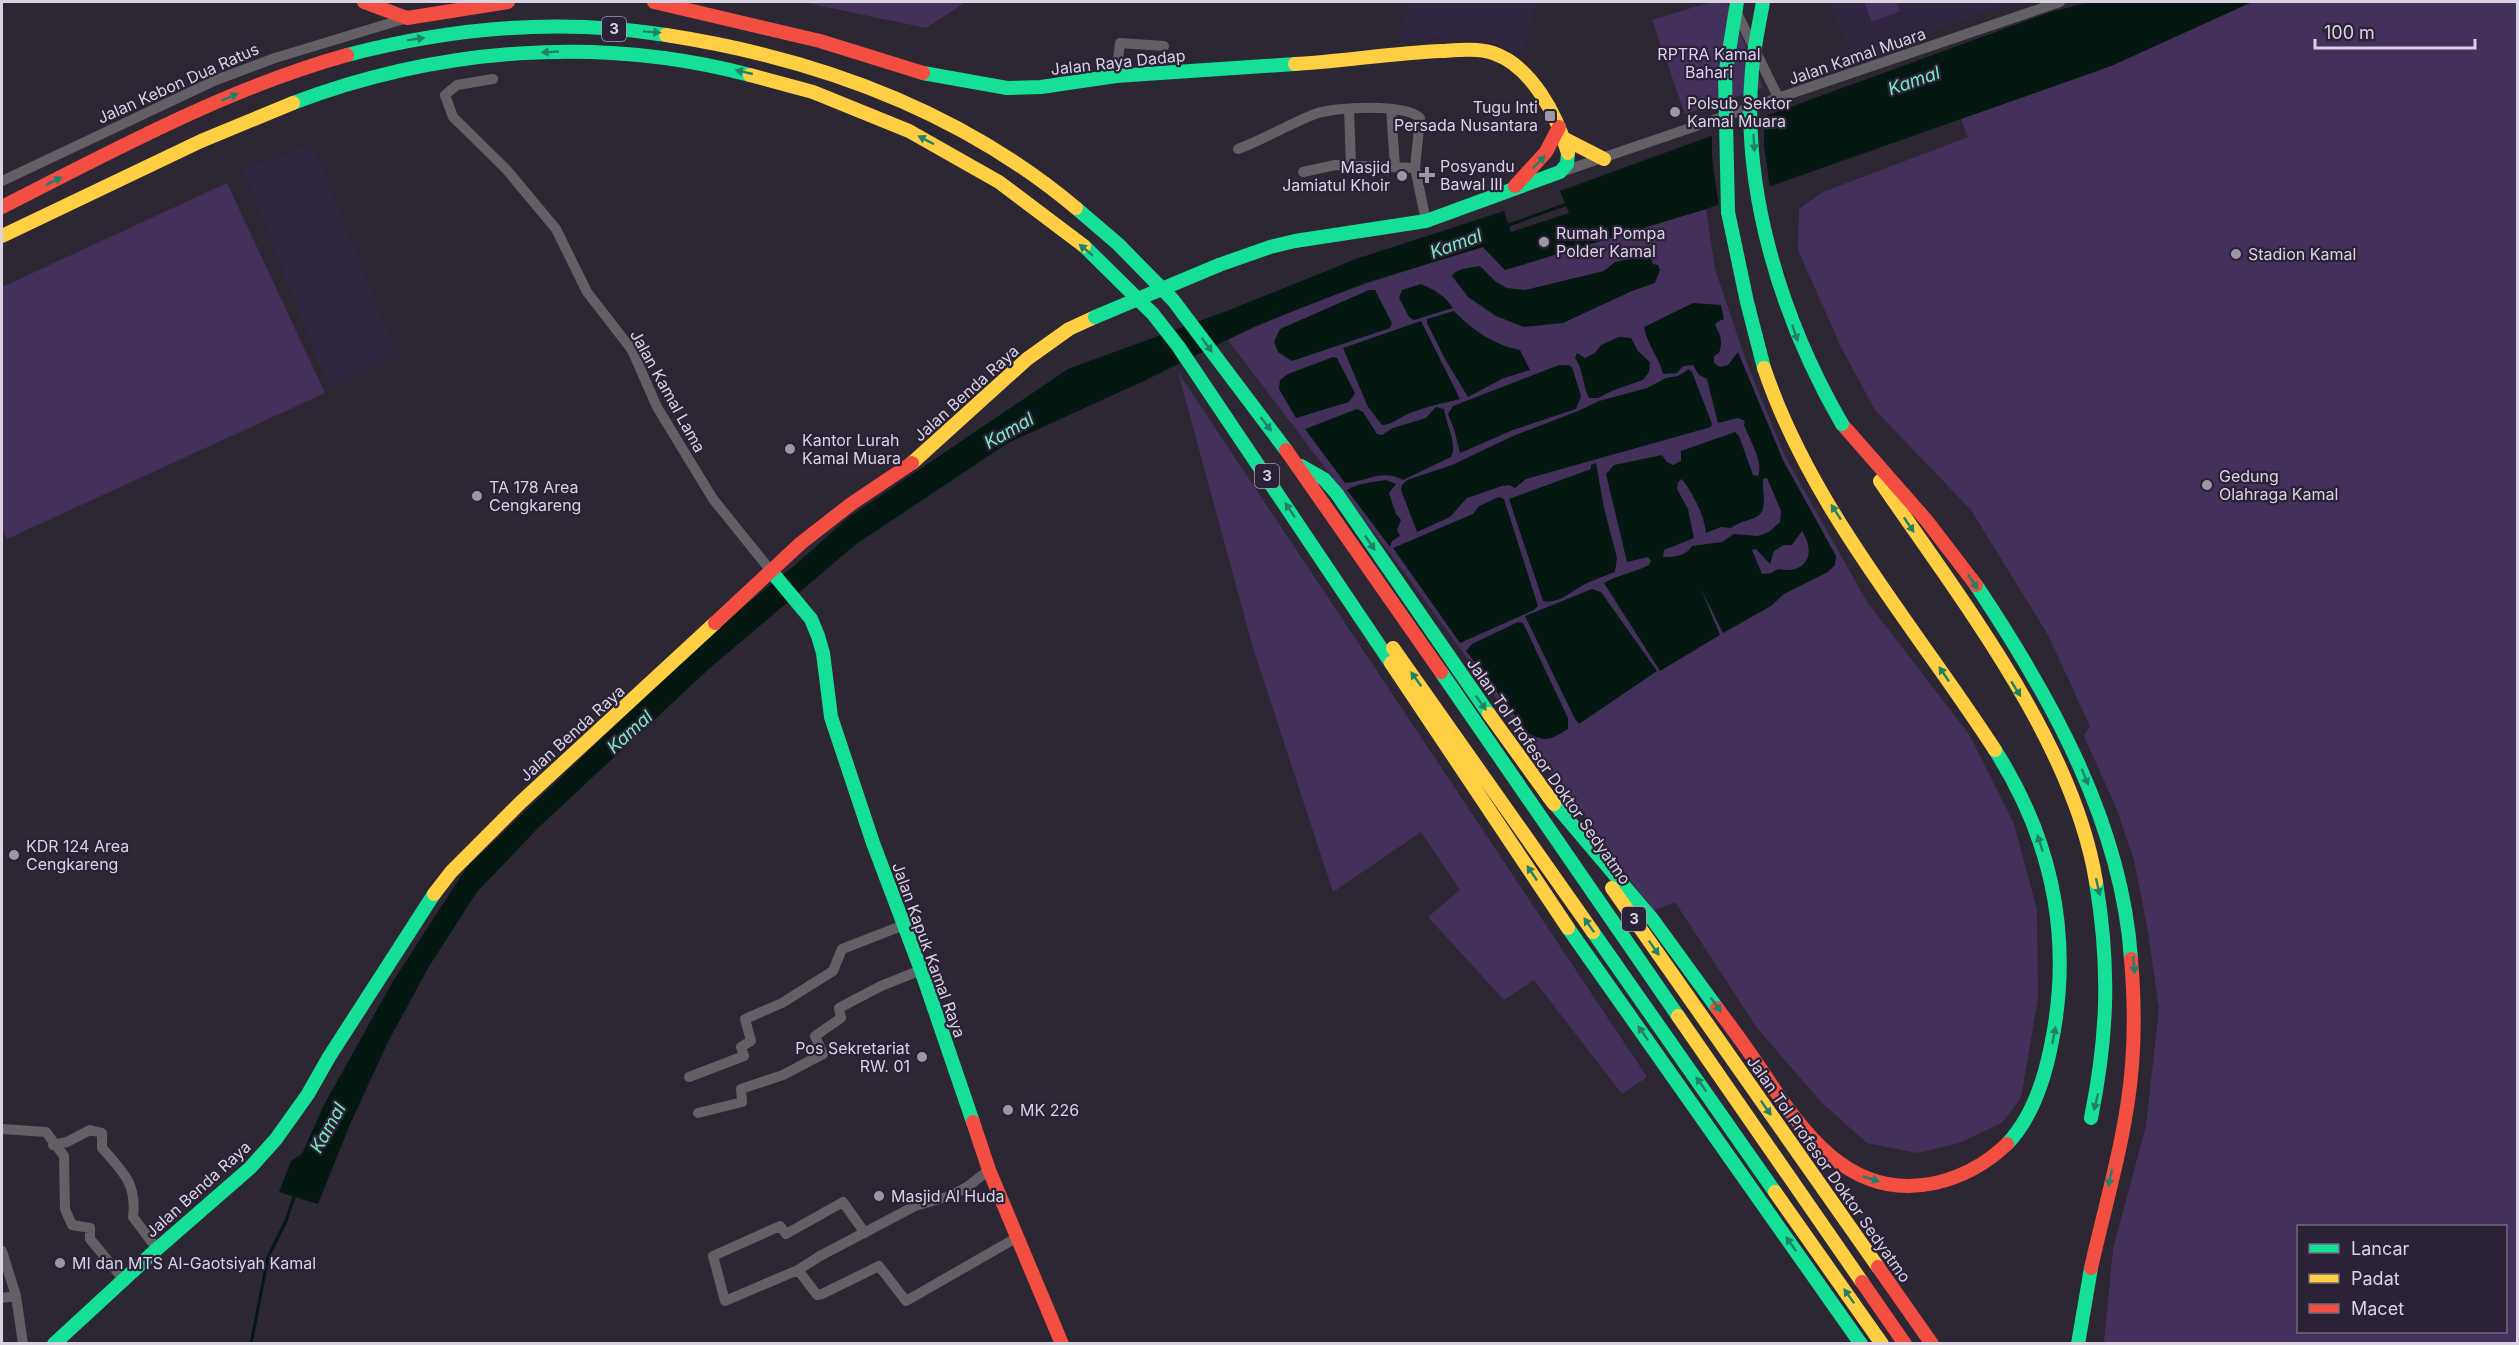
<svg xmlns="http://www.w3.org/2000/svg" width="2519" height="1345" font-family="Inter,sans-serif">
<style>
.built{fill:#31263f}
.green{fill:#44315b;fill-rule:evenodd}
.water{fill:#041811;fill-rule:evenodd}
.pier{fill:#2c2732}
.lines{fill:none;stroke-linecap:round;stroke-linejoin:round}
.stream{stroke:#041811;stroke-width:3}
.street{stroke:#626065;stroke-width:10}
.fast{stroke:#16e098;stroke-width:14}
.slow{stroke:#ffcf43;stroke-width:14}
.jam{stroke:#f24e42;stroke-width:14}
.fast-bridge{stroke:#16e098;stroke-width:14}
.oneway{fill:#208168}
.poi-dot{fill:#9c97a4;stroke:#2b2237;stroke-width:2}
.labels{text-anchor:middle;stroke-width:4.5;stroke-linejoin:round;paint-order:stroke}
.shield{fill:#2b2237;stroke:#a59eae;stroke-width:1.5}
.shield-label{font-size:15px;font-weight:bold;fill:#d9d3e1}
.park-label{font-size:16px;fill:#decff3;stroke:#2b2237}
.street-label{font-size:16px;fill:#d9d3e1;stroke:#2b2237}
.poi-label{font-size:16px;fill:#d9d3e1;stroke:#2b2237;text-anchor:start}
.water-label{font-size:18px;font-style:italic;fill:#77edbf;stroke:#2b2237}
</style>
<rect width="100%" height="100%" fill="#2c2732"/>
<path class="built" d="M1409 2H1537L1523 54 1484 40 1436 38 1397 40Z
M1829 2H2010L2011 3 1853 58Z
M313 144 397 355 329 388 243 169Z"/>
<path class="green" d="M802 2H966L926 28Z
M1711 2H1727L1763 88 1685 114 1652 20Z
M1864 2H1896L1900 11 1872 22Z
M2252 2H2517V1343H2104L2113 1249 2146 1126 2159 1008 2148 932 2134 860 2117 810 2084 736 2090 726 2048 635 1971 510 1875 410 1842 349 1798 250 1799 209 1823 192 1968 137 1961 119 2111 66ZM2298 1226H2506V1332H2298Z
M227 183 325 393 7 539 2 528V287Z
M1706 209 1715 269 1745 358 1784 454 1867 602 1969 734 2014 824 2037 910 2038 998 2021 1098 2002 1123 1959 1143 1917 1153 1867 1143 1823 1104 1757 1028 1675 902 1653 911 1392 556 1228 340C1310 300 1397 273 1483 247L1505 270Z
M1178 372 1647 1077 1622 1094 1534 980 1504 1000 1428 917 1460 890 1421 832 1333 892 1253 648Z"/>
<path class="water" d="M2089 2H2252L2111 66 1706 209 1505 270 1483 247 1365 283 1253 327 1146 380 1008 443 855 545 710 668 539 827 477 892 428 968 388 1042 351 1122 318 1204 279 1192 291 1161 302 1154 324 1105 393 981 467 867 715 630 795 565 849 517 1068 369 1232 309 1356 259 1504 211 1511 232 1569 213 1560 191 2048 13Z
M1650 255 1653 264 1658 265 1660 270 1655 283 1632 291 1563 323 1524 327 1496 316 1468 297 1452 276C1457 268 1470 268 1480 266L1496 282 1507 288 1525 290 1604 271 1615 262Z
M1421 284C1435 290 1444 295 1453 308L1414 320 1409 317 1399 298 1402 290Z
M1369 290H1375L1392 323 1390 328 1292 361 1278 352 1274 342 1280 329Z
M1693 303 1721 305 1724 319 1717 322 1715 325C1721 336 1723 342 1719 353L1714 356V363L1720 367 1728 365 1738 352 1783 460 1836 556 1835 565 1828 572 1784 594 1771 606 1723 633 1701 589 1720 635 1660 671 1604 583C1618 575 1635 572 1649 565L1651 561 1648 557 1627 562 1606 474 1614 465 1662 455 1667 462 1673 465 1681 461V451L1735 432 1739 436 1753 475 1758 476C1764 462 1749 439 1744 425L1745 421 1738 418 1718 423 1707 379 1699 375 1693 365 1683 366 1677 373 1663 374C1659 357 1648 347 1644 327ZM1767 478 1781 511 1780 522 1769 532 1758 536 1734 534 1722 542 1692 546C1686 556 1675 557 1663 557L1664 550 1694 538 1688 509 1677 489 1678 482 1682 479C1693 494 1704 514 1706 533L1721 527 1731 528C1740 521 1749 521 1758 516 1768 509 1762 489 1763 479ZM1802 531C1817 554 1806 575 1778 569L1771 573 1762 574 1752 550 1756 549 1770 564 1774 551 1784 545H1792Z
M1454 311C1474 331 1492 344 1520 350L1530 370 1504 378 1468 397 1445 359 1427 323V319Z
M1421 321 1460 399C1444 403 1428 406 1413 412 1402 415 1393 425 1382 425L1368 407 1343 348Z
M1619 337 1631 338 1638 351 1650 362 1649 372 1643 380 1614 390 1598 398H1589C1582 385 1584 370 1575 358L1577 353 1585 358 1595 353 1601 345Z
M1333 357 1337 358 1355 393 1349 402 1296 418 1279 389 1280 380 1288 374Z
M1559 365H1568L1572 367 1581 396 1576 409 1513 430 1460 453 1454 429 1448 414 1453 406Z
M1689 369 1692 372 1712 424 1711 427 1526 479 1515 488 1509 485 1502 486 1467 498 1450 517 1417 532 1401 490 1402 485 1407 480 1452 465 1513 436 1578 411 1599 401 1647 388 1666 378 1678 376Z
M1436 407 1444 409C1446 424 1458 445 1451 457L1403 480C1381 468 1367 482 1345 483L1305 429 1357 409 1363 412 1377 434 1382 435 1393 428 1426 418Z
M1596 463 1604 508 1617 558 1615 572C1605 576 1596 579 1587 583 1574 589 1559 605 1543 601L1509 499 1591 469V465Z
M1386 480 1396 484 1389 493 1396 514 1401 520 1397 530 1400 536 1392 541 1390 547 1347 490C1357 483 1374 482 1386 480Z
M1499 497 1504 499 1538 606 1534 610 1460 643 1393 548 1473 514 1479 506Z
M1592 589 1601 592 1657 671 1579 724 1575 719 1525 616Z
M1518 622 1523 623 1568 718V729C1551 739 1548 743 1529 734L1466 651 1472 644Z"/>
<path class="pier" d="M1764 114V145L1770 189 1719 207 1712 158V133Z"/>
<g class="lines">
<path class="stream" d="M1506 226 1567 204
M251 1344 268 1257 286 1221 295 1194"/>
<path class="street" d="M1737 13 1779 99
M1116 76 1120 43 1164 46
M493 79 457 85 445 95 453 117 506 169 556 229 587 292 632 350 657 407 713 499 771 571
M1349 109 1351 166
M1391 109 1395 166
M1238 149C1265 139 1289 124 1315 114 1334 107 1405 103 1420 118L1415 168
M1303 172 1335 165 1415 168 1426 221
M1561 172 2060 2
M2 181 216 80 275 58 407 18
M689 1077 744 1056 741 1047 751 1041 745 1019 782 1003 833 971 842 949 904 925
M698 1113 742 1102 741 1089 783 1075 823 1054 815 1036 841 1018 839 1008 881 986 921 970
M2 1129 46 1132 64 1156 65 1209 72 1225 90 1228V1239L124 1280
M53 1145 67 1142 90 1130 102 1133V1148C123 1172 137 1183 133 1217L157 1249
M865 1233 843 1202 786 1234 780 1226 713 1256 725 1301 798 1270 817 1295 822 1294 879 1266 906 1301 1016 1238
M2 1251 16 1296 23 1344
M798 1270 820 1256 915 1206 950 1196 967 1187 989 1170
M2 1298 16 1296"/>
<path class="fast" d="M347 55C450 28 560 18 666 35
M923 73 1007 88 1041 87 1116 76 1295 64
M293 103C438 48 599 35 750 75
M1076 208 1118 244 1173 300 1286 450
M1728 212 1747 302 1764 368
M1084 246 1153 314 1178 346 1391 663
M1219 265 1270 247 1295 241 1426 221 1560 172 1567 164 1568 153
M1301 466 1324 479 1337 494 1489 714
M771 571 811 619 818 636 823 653 831 717 873 843 921 970 973 1122
M1976 585C2050 696 2122 823 2131 959
M1441 672 1678 1016
M1995 750C2053 841 2073 940 2051 1046 2044 1081 2032 1118 2007 1144
M1548 796 1653 920 1717 1008
M1568 928 1861 1344
M1593 932 1775 1192
M2091 1118C2108 1034 2110 967 2096 882
M54 1344 157 1249 250 1168 276 1139 308 1094 329 1057 434 894
M2078 1344 2091 1268"/>
<path class="slow" d="M666 35C815 58 959 110 1076 208
M1295 64C1344 61 1393 53 1442 51 1458 50 1477 48 1493 53 1532 66 1557 116 1568 153
M750 75 813 92 909 131 999 182 1084 246
M1563 138 1604 159
M2 236 201 141 293 103
M1764 368C1812 510 1915 626 1995 750
M912 463 1027 359 1069 329 1095 317
M1880 481C1958 596 2074 742 2096 882
M1393 648 1593 932
M1391 663 1568 928
M1489 714 1554 804
M1612 888 1878 1267
M434 894 451 872 521 802 715 623
M1678 1016 1862 1282
M1775 1192 1882 1344"/>
<path class="jam" d="M364 2 407 18 508 2
M654 2 820 41 923 73
M1515 186 1546 152 1559 127
M2 207C112 151 228 88 347 55
M1842 424 1927 521 1976 585
M1286 450 1441 672
M715 623 801 543 851 504 912 463
M1717 1008C1732 1028 1746 1047 1760 1068 1801 1130 1849 1202 1935 1183 1962 1177 1987 1163 2007 1144
M973 1122 989 1170 1062 1344
M1878 1267 1932 1344
M2091 1268C2106 1201 2127 1133 2132 1065 2135 1029 2134 994 2131 959
M1862 1282 1905 1344"/>
<path class="fast-bridge" d="M1763 2C1759 25 1754 47 1752 70 1741 191 1782 320 1842 424
M1728 212 1725 76 1737 2
M1095 317 1219 265"/>
</g>
<defs><path id="oneway-solid" d="M-6-.8H1V-3.2L6.5 0L1 3.2V.8H-6Z" transform="scale(1.5)"/></defs>
<g class="oneway">
<use href="#oneway-solid" transform="translate(652 32) rotate(4)"/>
<use href="#oneway-solid" transform="translate(416 39) rotate(-9)"/>
<use href="#oneway-solid" transform="translate(550 52) rotate(177)"/>
<use href="#oneway-solid" transform="translate(744 72) rotate(-167)"/>
<use href="#oneway-solid" transform="translate(230 97) rotate(-22)"/>
<use href="#oneway-solid" transform="translate(926 140) rotate(-153)"/>
<use href="#oneway-solid" transform="translate(1754 143) rotate(87)"/>
<use href="#oneway-solid" transform="translate(1539 162) rotate(-46)"/>
<use href="#oneway-solid" transform="translate(54 181) rotate(-26)"/>
<use href="#oneway-solid" transform="translate(1086 250) rotate(-141)"/>
<use href="#oneway-solid" transform="translate(1795 333) rotate(71)"/>
<use href="#oneway-solid" transform="translate(1207 345) rotate(54)"/>
<use href="#oneway-solid" transform="translate(1266 424) rotate(52)"/>
<use href="#oneway-solid" transform="translate(1290 510) rotate(-124)"/>
<use href="#oneway-solid" transform="translate(1836 512) rotate(-123)"/>
<use href="#oneway-solid" transform="translate(1909 525) rotate(56)"/>
<use href="#oneway-solid" transform="translate(1370 543) rotate(56)"/>
<use href="#oneway-solid" transform="translate(1973 582) rotate(56)"/>
<use href="#oneway-solid" transform="translate(1944 674) rotate(-124)"/>
<use href="#oneway-solid" transform="translate(1416 679) rotate(-126)"/>
<use href="#oneway-solid" transform="translate(2016 689) rotate(58)"/>
<use href="#oneway-solid" transform="translate(1481 703) rotate(54)"/>
<use href="#oneway-solid" transform="translate(2085 777) rotate(68)"/>
<use href="#oneway-solid" transform="translate(2040 843) rotate(-108)"/>
<use href="#oneway-solid" transform="translate(1532 873) rotate(-124)"/>
<use href="#oneway-solid" transform="translate(2098 887) rotate(77)"/>
<use href="#oneway-solid" transform="translate(1589 925) rotate(-125)"/>
<use href="#oneway-solid" transform="translate(1654 948) rotate(55)"/>
<use href="#oneway-solid" transform="translate(2134 965) rotate(85)"/>
<use href="#oneway-solid" transform="translate(1716 1005) rotate(55)"/>
<use href="#oneway-solid" transform="translate(1643 1033) rotate(-125)"/>
<use href="#oneway-solid" transform="translate(2054 1035) rotate(-79)"/>
<use href="#oneway-solid" transform="translate(1701 1084) rotate(-125)"/>
<use href="#oneway-solid" transform="translate(2096 1102) rotate(104)"/>
<use href="#oneway-solid" transform="translate(1766 1108) rotate(55)"/>
<use href="#oneway-solid" transform="translate(2110 1178) rotate(103)"/>
<use href="#oneway-solid" transform="translate(1871 1179) rotate(17)"/>
<use href="#oneway-solid" transform="translate(1791 1244) rotate(-125)"/>
<use href="#oneway-solid" transform="translate(1849 1296) rotate(-125)"/>
</g>
<g class="poi-dot">
<circle cx="1675" cy="112" r="6"/>
<rect x="1544" y="110" width="12" height="12" rx="3"/>
<path d="M1424 166h6v6h6v6h-6v6h-6v-6h-6v-6h6z"/>
<circle cx="1402" cy="176" r="6"/>
<circle cx="1544" cy="242" r="6"/>
<circle cx="2236" cy="254" r="6"/>
<circle cx="790" cy="449" r="6"/>
<circle cx="2207" cy="485" r="6"/>
<circle cx="477" cy="496" r="6"/>
<circle cx="14" cy="855" r="6"/>
<circle cx="922" cy="1057" r="6"/>
<circle cx="1008" cy="1110" r="6"/>
<circle cx="879" cy="1196" r="6"/>
<circle cx="60" cy="1263" r="6"/>
</g>
<g class="labels">
<g class="shield">
<rect x="602" y="17" width="24" height="24" rx="4.5"/>
<rect x="1255" y="464" width="24" height="24" rx="4.5"/>
<rect x="1622" y="907" width="24" height="24" rx="4.5"/>
</g>
<g class="shield-label">
<text x="614" y="34">3</text>
<text x="1267" y="481">3</text>
<text x="1634" y="924">3</text>
</g>
<g class="park-label">
<text x="1709" y="60">RPTRA Kamal<tspan x="1709" dy="18">Bahari</tspan></text>
</g>
<g class="street-label">
<text transform="translate(1857 56) rotate(-19)" y="6">Jalan Kamal Muara</text>
<text transform="translate(1118 62) rotate(-6)" y="6">Jalan Raya Dadap</text>
<text transform="translate(178 83) rotate(-24)" y="6">Jalan Kebon Dua Ratus</text>
<text transform="translate(668 391) rotate(61)" y="6">Jalan Kamal Lama</text>
<text transform="translate(966 393) rotate(-42)" y="6">Jalan Benda Raya</text>
<text transform="translate(572 733) rotate(-42)" y="6">Jalan Benda Raya</text>
<text transform="translate(1549 771) rotate(55)" y="6">Jalan Tol Profesor Doktor Sedyatmo</text>
<text transform="translate(929 950) rotate(70)" y="6">Jalan Kapuk Kamal Raya</text>
<text transform="translate(1829 1169) rotate(55)" y="6">Jalan Tol Profesor Doktor Sedyatmo</text>
<text transform="translate(198 1189) rotate(-42)" y="6">Jalan Benda Raya</text>
</g>
<g class="poi-label">
<text x="1687" y="109">Polsub Sektor<tspan x="1687" dy="18">Kamal Muara</tspan></text>
<text x="1538" y="113" text-anchor="end">Tugu Inti<tspan x="1538" dy="18">Persada Nusantara</tspan></text>
<text x="1440" y="172">Posyandu<tspan x="1440" dy="18">Bawal III</tspan></text>
<text x="1390" y="173" text-anchor="end">Masjid<tspan x="1390" dy="18">Jamiatul Khoir</tspan></text>
<text x="1556" y="239">Rumah Pompa<tspan x="1556" dy="18">Polder Kamal</tspan></text>
<text x="2248" y="260">Stadion Kamal</text>
<text x="802" y="446">Kantor Lurah<tspan x="802" dy="18">Kamal Muara</tspan></text>
<text x="2219" y="482">Gedung<tspan x="2219" dy="18">Olahraga Kamal</tspan></text>
<text x="489" y="493">TA 178 Area<tspan x="489" dy="18">Cengkareng</tspan></text>
<text x="26" y="852">KDR 124 Area<tspan x="26" dy="18">Cengkareng</tspan></text>
<text x="910" y="1054" text-anchor="end">Pos Sekretariat<tspan x="910" dy="18">RW. 01</tspan></text>
<text x="1020" y="1116">MK 226</text>
<text x="891" y="1202">Masjid Al Huda</text>
<text x="72" y="1269">MI dan MTS Al-Gaotsiyah Kamal</text>
</g>
<g class="water-label">
<text transform="translate(1914 81) rotate(-19)" y="6">Kamal</text>
<text transform="translate(1456 244) rotate(-20)" y="6">Kamal</text>
<text transform="translate(1009 431) rotate(-30)" y="6">Kamal</text>
<text transform="translate(630 732) rotate(-42)" y="6">Kamal</text>
<text transform="translate(328 1128) rotate(-61)" y="6">Kamal</text>
</g>
</g>
<rect width="2519" height="1345" fill="none" stroke="#d9d3e1" stroke-width="6"/>
<rect x="2297" y="1225" width="210" height="108" fill="#2b2237" stroke="#71697b" stroke-width="1.5"/>
<rect x="2309" y="1244" width="30" height="9" fill="#16e098" stroke="#71697b" stroke-width="1.5"/>
<text x="2351" y="1255" font-size="18" fill="#d9d3e1">Lancar</text>
<rect x="2309" y="1274" width="30" height="9" fill="#ffcf43" stroke="#71697b" stroke-width="1.5"/>
<text x="2351" y="1285" font-size="18" fill="#d9d3e1">Padat</text>
<rect x="2309" y="1304" width="30" height="9" fill="#f24e42" stroke="#71697b" stroke-width="1.5"/>
<text x="2351" y="1315" font-size="18" fill="#d9d3e1">Macet</text>
<path d="M2315 39v9h160v-9" fill="none" stroke="#d9d3e1" stroke-width="3"/>
<text x="2324" y="39" font-size="18" fill="#d9d3e1" stroke="#2b2237" stroke-width="4.5" paint-order="stroke">100 m</text>
</svg>
